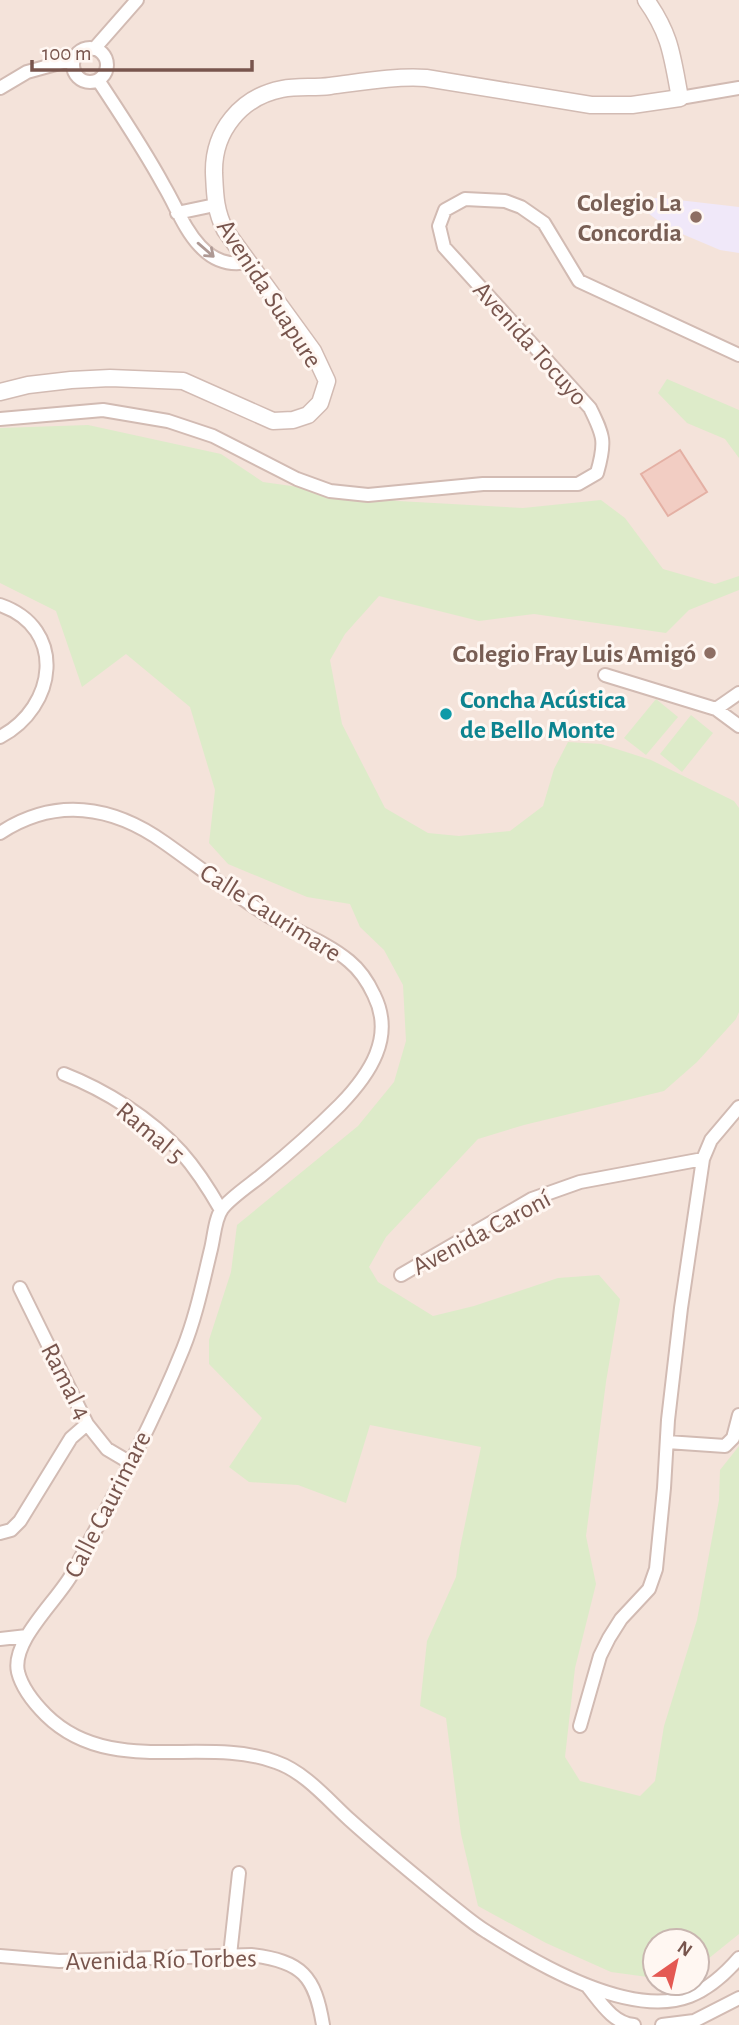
<svg xmlns="http://www.w3.org/2000/svg" width="739" height="2025" font-family="'Alegreya Sans',sans-serif">
<style>
.residential{fill:#f4e3da;fill-rule:evenodd}
.education{fill:#f0e8f9}
.green{fill:#ddebc9}
.building{fill:#f2cdc3;stroke:#e4b0a4;stroke-width:2}
.lines{fill:none;stroke-linecap:round;stroke-linejoin:round}
.minor-casing{stroke:#d2bbb3;stroke-width:16}
.tertiary-casing{stroke:#d2bbb3;stroke-width:19}
.minor{stroke:#fff;stroke-width:12}
.tertiary{stroke:#fff;stroke-width:16}
.oneway{stroke:#ae9994}
.education-dot{fill:#8d6e63;stroke:#fff7f2;stroke-width:2.5}
.culture-dot{fill:#0f9aa8;stroke:#fff7f2;stroke-width:2.5}
.labels{text-anchor:middle;stroke-width:6;stroke-linejoin:round;paint-order:stroke}
.education-label{font-size:26px;font-weight:bold;fill:#785e54;stroke:#fff7f2;text-anchor:end}
.street-label{font-size:26px;fill:#78554d;stroke:#fff7f2}
.culture-label{font-size:26px;font-weight:bold;fill:#0d838f;stroke:#fff7f2;text-anchor:start}
</style>
<rect width="100%" height="100%" fill="#fdf3eb"/>
<path class="residential" d="M0 0H739V2025H0ZM655 1941H697V1983H655Z"/>
<path class="education" d="M661 198 739 207V253L720 250 668 228 629 199Z"/>
<path class="green" d="M667 379 739 410V458L725 439 687 423 658 393Z
M88 425 221 454 263 482 398 501 523 508 601 500 625 518 663 569 715 584 739 576V590L689 610 666 633 534 614 479 621 379 596 345 634 330 660 342 724 385 808 428 833 459 836 510 831 543 806 554 769 568 742 601 744 651 760 734 801 739 808V1012L736 1019 697 1062 664 1091 524 1125 478 1139 386 1237 369 1267 378 1282 433 1316 474 1306 558 1278 599 1275 620 1299 606 1382 586 1536 596 1584 575 1668 565 1757 580 1781 640 1796 655 1781 664 1726 697 1620 719 1500 720 1470 739 1446V1934L703 1963 697 1965V1941H655V1978L611 1972 546 1943 478 1906 461 1834 446 1718 420 1706 427 1641 456 1577 460 1548 481 1447 370 1425 346 1503 298 1485 249 1482 229 1467 262 1418 209 1364V1340L231 1272 237 1225 358 1126 394 1082 406 1041 403 985 384 950 360 927 350 904 307 897 228 864 209 843 215 790 190 707 126 654 82 687 56 611 0 583V428Z
M656 699 678 717 646 755 624 738Z
M691 715 713 733 682 772 660 754Z"/>
<path class="building" d="M680 450 707 492 668 516 641 474Z"/>
<g class="lines">
<defs>
<path id="minor" d="M73 65a17 17 0 1 1 34 0a17 17 0 1 1-34 0Z
M94 49 137 0
M98 80C121 115 144 149 164 186 176 206 184 229 200 246 214 261 229 266 248 262
M0 88 27 72 74 59
M680 98 739 88
M177 213 215 205
M0 419 103 410 168 421 213 436 297 479 330 491 368 495 483 484H578L597 473C606 442 604 436 590 408L444 247 439 226 445 210 465 199 505 201 521 207 544 223 579 281 739 355
M0 605C67 628 57 707 0 737
M605 675 716 709
M739 693 716 709 739 726
M0 833C55 797 112 805 165 843 199 867 232 893 267 915 294 931 325 941 349 961 360 970 368 982 374 995 395 1037 370 1074 340 1105 315 1130 289 1153 262 1175 251 1184 230 1198 222 1209 215 1218 214 1237 211 1249 203 1282 196 1317 183 1349 152 1426 111 1501 72 1574 57 1601 11 1641 18 1672 22 1688 35 1704 46 1715 110 1778 203 1735 276 1762 305 1772 328 1800 350 1820 381 1848 413 1874 446 1901 459 1911 472 1923 487 1932 537 1964 630 2019 690 1996 710 1988 726 1973 739 1958
M64 1074C105 1090 150 1118 181 1152 197 1170 209 1189 221 1210
M401 1275 532 1199 580 1182 703 1159
M20 1288 87 1424 107 1449 129 1462
M667 1442 725 1446 733 1438 739 1415
M0 1533 11 1530 20 1521 71 1438 87 1424
M0 1639 27 1636
M580 1726 600 1656 609 1638 621 1619 649 1589 656 1569 664 1488 668 1420 681 1308 703 1159 711 1140 739 1107
M230 1955 239 1873
M0 1956 59 1961 251 1955C302 1961 315 1976 323 2025
M588 1987C601 2003 613 2023 634 2025
M662 2025 694 2021 739 1998"/>
<path id="tertiary" d="M0 392 28 385 71 380 110 378 183 381 273 421 293 420 308 415 320 403 327 381 313 351 225 230C215 210 215 194 214 173 213 131 241 97 282 89 297 86 314 88 330 86 362 82 394 76 426 78L591 105H632L680 98C672 56 671 35 646 0"/>
</defs>
<use href="#minor" class="minor-casing"/>
<use href="#tertiary" class="tertiary-casing"/>
<use href="#minor" class="minor"/>
<use href="#tertiary" class="tertiary"/>
</g>
<defs><path id="oneway-shaft" d="M-6 0H5M1.5-3L5.5 0L1.5 3" fill="none" stroke-width="1.6" stroke-linecap="round" stroke-linejoin="round" transform="scale(1.75)"/></defs>
<use class="oneway" href="#oneway-shaft" transform="translate(206 250) rotate(41)"/>
<g class="education-dot">
<circle cx="696" cy="217" r="7"/>
<circle cx="710" cy="653" r="7"/>
</g>
<circle class="culture-dot" cx="446" cy="714" r="7"/>
<g class="labels">
<g class="education-label">
<text x="682" y="211">Colegio La<tspan x="682" dy="30">Concordia</tspan></text>
<text x="696" y="662">Colegio Fray Luis Amigó</text>
</g>
<g class="street-label">
<text transform="translate(270 293) rotate(57)" y="9">Avenida Suapure</text>
<text transform="translate(531 343) rotate(48)" y="9">Avenida Tocuyo</text>
<text transform="translate(271 912) rotate(32)" y="9">Calle Caurimare</text>
<text transform="translate(151 1132) rotate(40)" y="9">Ramal 5</text>
<text transform="translate(481 1232) rotate(-28)" y="9">Avenida Caroní</text>
<text transform="translate(67 1381) rotate(63)" y="9">Ramal 4</text>
<text transform="translate(107 1504) rotate(-63)" y="9">Calle Caurimare</text>
<text transform="translate(161 1959) rotate(-1)" y="9">Avenida Río Torbes</text>
</g>
<g class="culture-label">
<text x="460" y="708">Concha Acústica<tspan x="460" dy="30">de Bello Monte</tspan></text>
</g>
</g>
<g transform="translate(676 1962) rotate(34)"><circle r="33" fill="#fff7f2" stroke="#c9b6b0" stroke-width="2"/>
<path d="M0-5L12 26L0 18L-12 26Z" fill="#e45953"/>
<text y="-10" font-size="19" font-weight="bold" text-anchor="middle" fill="#78554d">N</text>
</g>
<path d="M32 60v10h220v-10" fill="none" stroke="#78554d" stroke-width="3.5"/>
<text x="42" y="60" font-size="21" fill="#78554d" stroke="#fff7f2" stroke-width="5" paint-order="stroke">100 m</text>
</svg>
